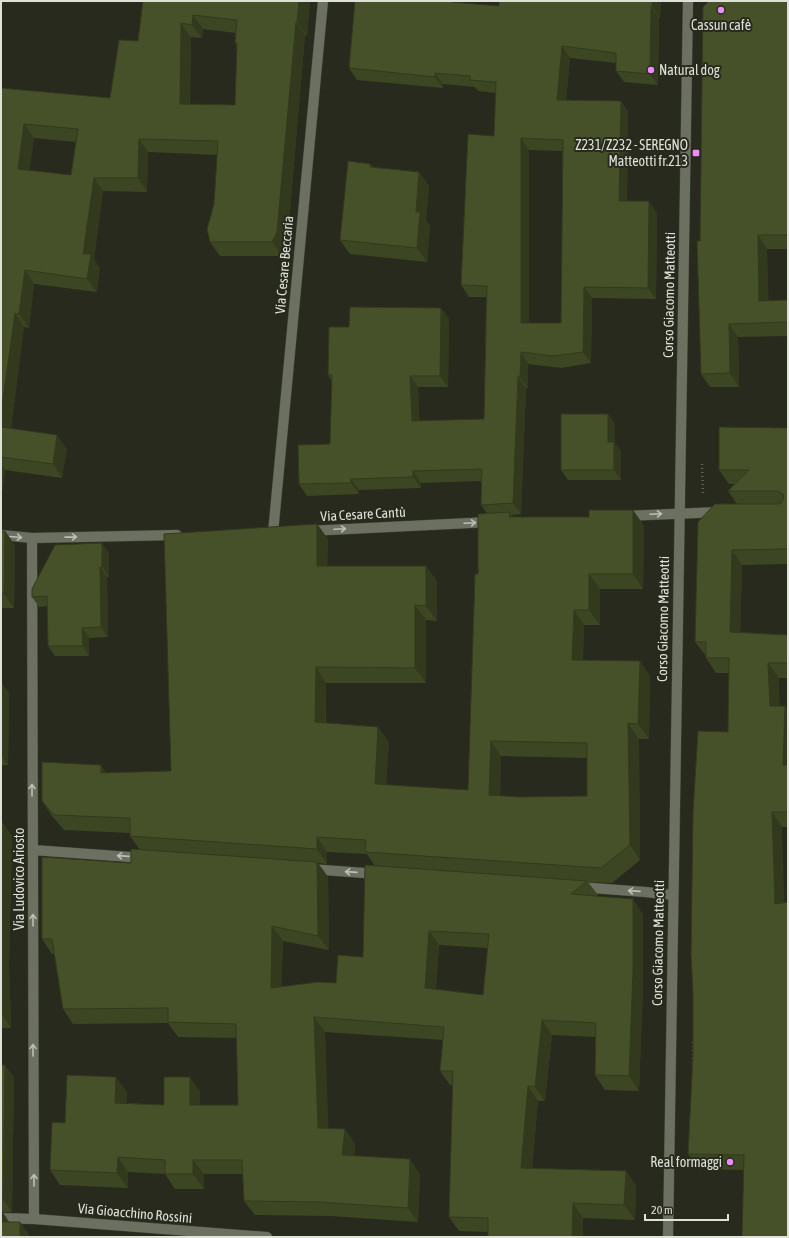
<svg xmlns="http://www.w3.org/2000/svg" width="789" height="1238" font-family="'Asap Condensed',sans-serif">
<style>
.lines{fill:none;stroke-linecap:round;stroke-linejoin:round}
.street-casing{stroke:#414439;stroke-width:11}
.secondary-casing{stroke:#414439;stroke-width:11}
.path{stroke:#606358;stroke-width:2.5;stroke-dasharray:1 3;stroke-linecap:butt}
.street{stroke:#6c7061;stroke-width:10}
.secondary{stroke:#6c7061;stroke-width:10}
.wall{fill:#3d4623;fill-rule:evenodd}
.shaded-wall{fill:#32391d}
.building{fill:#475129;stroke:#32391d;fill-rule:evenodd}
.oneway{stroke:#bcbfb4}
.poi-dot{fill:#ec8cfa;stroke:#272a1d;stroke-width:1.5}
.labels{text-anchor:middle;stroke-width:4;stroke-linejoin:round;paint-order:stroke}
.poi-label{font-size:14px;fill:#dee1d8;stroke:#272a1d;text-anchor:end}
.street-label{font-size:14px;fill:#dee1d8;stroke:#272a1d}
</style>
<rect width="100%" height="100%" fill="#272a1d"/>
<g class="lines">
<defs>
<path id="street" d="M624 516 720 512
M308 531 490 522
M273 533 323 1
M1 535 32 538 177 535
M32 538 34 1219
M33 850 144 858
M310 869 378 874
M579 887 645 892 673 895
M1 1218 34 1219 267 1237"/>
<path id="secondary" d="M668 1237 688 1"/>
</defs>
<use href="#street" class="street-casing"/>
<use href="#secondary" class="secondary-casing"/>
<path class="path" d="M702 464 703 493
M693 1067V1042"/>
<use href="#street" class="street"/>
<use href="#secondary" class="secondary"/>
</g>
<path class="wall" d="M143 1H310L307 36 305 35 287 246 282 256H220L210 242 214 204 218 155 148 152 147 192 103 191 94 259 100 268 97 292 34 284 29 328 24 327 11 428 67 449 62 478 5 470 1 500V88L110 98 138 41ZM203 29 236 33 235 43 237 46 235 105 190 104 191 37 202 38ZM34 138 76 142 71 175 29 171Z
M355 1H452L453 2 499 6 661 1 660 18H659L658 85 624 82 616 71V63L570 58 566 100 621 101 628 112 627 201 657 213 656 299 592 298 591 363 561 368 528 364V388H526L521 514 511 515 513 517H589L633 510 644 526 643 589H600V625H584L583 660 640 661 650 676 649 739H639L640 860 612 883 588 882 598 895 597 896 643 914V986L639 1091 605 1090 595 1075 596 1037 552 1035 545 1101H538L532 1168 626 1171 636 1186 635 1220 583 1218 488 1232 459 1231 449 1217 453 1085H450L440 1071 443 1040 325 1032 328 1129H345L355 1144 354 1156 420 1174 418 1222 330 1216 255 1215 244 1201 243 1174H204V1189H175L165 1174 128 1172V1188L60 1185 50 1170 65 1123 127 1092 126 1103 164 1105 200 1091V1105H238L237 1038 178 1037 168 1023 73 1024 63 1009 54 954H52L42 939 131 863 140 850 130 836V833L64 830 52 816 42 801 106 773 171 771 317 524 328 539 327 566H426L437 581V621L426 620V683H326V723L389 742 386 785 468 790 478 574 487 513 481 505V481L421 483V488L359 490V494L307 496 299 484 330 444 332 381 328 375 349 327 441 308 449 319 448 387H418L419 421 484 419 486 297H469L461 285 494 136 496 93 478 91 475 87 443 84V88L357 80 349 68ZM529 150 563 151 561 323H529ZM501 756 587 758V796L520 797 500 796ZM327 852 367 854 375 866 363 957 336 983 281 987 283 941 329 950 328 877 318 863 327 864ZM439 945 488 948 483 995 436 989Z
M788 1V249H767L768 300H788V336L738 337 739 387H710L701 374 700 241Z
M370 164 373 167 419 172 429 186 426 220 430 226 427 262 350 254 340 240Z
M608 414 615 424V443L621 451V480H568L561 470Z
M788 428V564L742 565 740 632 788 635V678H779V706L788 710V827H782L744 1170 698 1169 688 1154 728 732 729 673H716L706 658V656L695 642 737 504 728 491 735 484H729L719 470Z
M1 531 15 545 14 608H1Z
M109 553V577H107L108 637 89 638V656H55L48 646 47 606 39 607 32 597Z
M1 683 9 693 8 765H1Z
M1 823H3L12 836 9 966 11 1028H1Z
M1 1065 14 1077 12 1212H3L9 1222H20L29 1235V1237H1Z"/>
<path class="shaded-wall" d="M299 1H310L307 36 297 22Z
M653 1H661L660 18 652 6Z
M651 6 659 18 658 85 650 74Z
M193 15 203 29 202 38 192 25Z
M296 22 305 35 287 246 282 256 272 242Z
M181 23 191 37 189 118 180 104Z
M562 46 570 58 565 111 557 100Z
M435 73 443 84V88L435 77Z
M621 101 628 112 627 213 619 201Z
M24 124 34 138 28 183 18 169Z
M521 138 529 150V334L521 323Z
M139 139 148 152 147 192 138 178Z
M419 172 429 186 426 220 430 226 427 262 417 248 416 212Z
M94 178 103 191 94 259 100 268 97 292 87 279 83 254Z
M649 201 657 213 656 299 648 288Z
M758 235 767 249 769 314 759 301Z
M25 270 34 284 29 328 19 314Z
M584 287 592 298 591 363 583 352Z
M441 308 449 319 448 387 440 376Z
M15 313 24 327 9 441 1 430V413Z
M729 324 738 337 739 387 730 373Z
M521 352 528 364V388L520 377Z
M410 376 418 387 420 432 412 421Z
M518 377 526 388 521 514 513 503Z
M608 414 615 424V443L621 451V480L614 470 608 442Z
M57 435 67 449 62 478 53 464Z
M1 464 5 470 1 500Z
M413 471 421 483V488L413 477Z
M351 479 359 490V494L351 483Z
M633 510 644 526 643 589 633 574Z
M317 524 328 539 327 581 317 566Z
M5 531 15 545 14 608 4 594Z
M102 543 109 553V577L102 567Z
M732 550 742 565 740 647 730 632Z
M426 566 437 581V621L426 606Z
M100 567 107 577 108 637 101 627Z
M589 574 600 589V625L589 610Z
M415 605 426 620V683L415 668Z
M574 610 584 625 582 675 572 660Z
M82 628 89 638V656L83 646Z
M640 661 650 676 649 739 638 724Z
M768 663 779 678 780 721 770 706Z
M316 667 326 683 325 738 315 722Z
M2 683 9 693 8 765 1 755Z
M785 706 788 710V772L783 765Z
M628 723 639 739 640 860 630 845Z
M378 727 389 742 385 799 375 784Z
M491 741 501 756 500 810 489 795Z
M101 765 112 781 101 773Z
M772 812 782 827 785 918 775 904Z
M3 823 12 836 9 966 11 1028 2 1015 1 985V910Z
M317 837 327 852V864L317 849Z
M317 862 328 877 329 950 318 936Z
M633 899 643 914V986L639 1091 629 1076Z
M272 926 283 941 281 1003 271 988Z
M429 931 439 945 435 1003 425 988Z
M314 1017 325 1032 329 1143 318 1128Z
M542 1020 552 1035 545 1101 535 1087Z
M5 1065 14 1077 12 1212 3 1199Z
M116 1077 127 1092 126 1117 115 1103Z
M190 1077 200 1091V1120L190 1105Z
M528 1086 538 1101 531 1182 521 1168Z
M345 1129 355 1144 352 1170 342 1155Z
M118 1157 128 1172V1188L117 1173Z
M410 1159 420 1174 418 1222 408 1208Z
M193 1160 204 1174V1189L193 1174Z
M626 1171 636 1186 635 1220 624 1205Z
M573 1203 583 1218V1237H572Z
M2 1212 11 1225 2 1222Z
M20 1222 29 1235V1237H20Z"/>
<path class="building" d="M143 1H299L297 22H296L277 232 272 242H210L207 229 214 204 218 141 139 139 138 178H94L83 254H91L87 279 25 270 19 314 15 313 1 413V88L110 98 119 40 138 41ZM193 15 237 20 235 43H237L235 105 180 104 181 23 192 25ZM24 124 78 129 71 175 18 169Z
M355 1H451V2L499 6V1H653L652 6H651L650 74 616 71V53L562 46 557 100 621 101 619 201H649L648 288 584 287 583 352 553 356 521 352 520 377H518L513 503 481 505 482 469 413 471V477L351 479V483L299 484 298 445 330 444 332 375H328L329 327H349L350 307 441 308 440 376H410L412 421 484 419 487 286 461 285 468 134 494 136 496 82 470 80V76L435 73V77L349 68ZM521 138 563 140 561 323H521Z
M709 1H788V235H758L759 301 788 300V322L729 324 730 373 701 374 697 241H700L703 7Z
M348 161 370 164V167L419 172 416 212H420L417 248 340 240Z
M561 414H608V442H614V470H561Z
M1 427 57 435 53 464 1 457Z
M719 427 788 428V549L732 550 730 632 788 635V663H768L770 706H785L783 765H788V812H772L775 904 788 902V1237H742L744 1155 688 1154 693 1055V993L691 955 693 812 698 731 728 732 729 658H706V642H695L698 522 715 504H778L781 503 784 498 783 494 778 491H728L749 470H719Z
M589 510H633V574H589V610H574L572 660 640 661 638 724 628 723 630 845 601 868 365 852 366 840 317 837V849L130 836V818L54 815 42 801V762L101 765V773L171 771 164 534 317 524V566H426V606L415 605V668L316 667 315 722 378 727 375 784 468 790 475 574H478V514L510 512 509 517H589ZM491 741 587 743V796L520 797 489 795Z
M1 531H5L4 594H1Z
M102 543V567H100L101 627 82 628 83 646H48L47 596 32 597V589L55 545Z
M1 683H2L1 755Z
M1 823H3L1 910Z
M131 849 317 862 318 936 272 926 271 988 318 982 336 983 338 955 363 957 365 865 587 881 571 894 633 899V972L629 1076 595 1075 596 1023 542 1020 535 1087 528 1086 521 1168 626 1171 624 1205 573 1203 572 1237H488V1218L449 1217 453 1071H440L444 1027 314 1017 318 1128 345 1129 342 1155 410 1159 408 1208 319 1202 244 1201 242 1160H193V1174H165V1160L118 1157 117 1173 50 1170 52 1122 65 1123 67 1075 116 1077 115 1103 164 1105V1077H190V1105H238L236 1024 168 1022V1008L63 1009 52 939H42V857L131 863ZM429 931 489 934 483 995 425 988Z
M1 985 2 1015H1Z
M1 1065H5L3 1199H1Z
M1 1212H2V1222H20V1237H1Z"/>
<defs><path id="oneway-shaft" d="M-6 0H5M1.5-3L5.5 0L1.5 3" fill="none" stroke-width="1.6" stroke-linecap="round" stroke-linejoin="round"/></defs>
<g class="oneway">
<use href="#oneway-shaft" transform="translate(656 514) rotate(-3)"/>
<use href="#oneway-shaft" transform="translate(470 523) rotate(-3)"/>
<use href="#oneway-shaft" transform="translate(340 529) rotate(-3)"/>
<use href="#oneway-shaft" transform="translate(16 537) rotate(5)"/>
<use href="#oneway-shaft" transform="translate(71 537) rotate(-1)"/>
<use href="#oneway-shaft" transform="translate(32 790) rotate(-90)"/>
<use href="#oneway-shaft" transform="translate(123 856) rotate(-176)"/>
<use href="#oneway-shaft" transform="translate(351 872) rotate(-176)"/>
<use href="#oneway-shaft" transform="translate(634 891) rotate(-176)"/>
<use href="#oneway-shaft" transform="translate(33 920) rotate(-90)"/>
<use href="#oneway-shaft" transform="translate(33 1050) rotate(-90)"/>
<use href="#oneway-shaft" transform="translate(34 1180) rotate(-90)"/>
</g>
<g class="poi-dot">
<circle cx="721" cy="10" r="4"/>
<circle cx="651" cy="70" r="4"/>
<rect x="692" y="149" width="8" height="8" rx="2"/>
<circle cx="730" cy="1162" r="4"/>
</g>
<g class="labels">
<g class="poi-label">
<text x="721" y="30" text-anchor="middle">Cassun cafè</text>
<text x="659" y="75" text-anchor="start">Natural dog</text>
<text x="688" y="150">Z231/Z232 - SEREGNO<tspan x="688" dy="16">Matteotti fr.213</tspan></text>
<text x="722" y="1167">Real formaggi</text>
</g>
<g class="street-label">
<text transform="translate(284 265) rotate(-85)" y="5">Via Cesare Beccaria</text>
<text transform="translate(669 295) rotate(-89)" y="5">Corso Giacomo Matteotti</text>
<text transform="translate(363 514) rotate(-3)" y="5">Via Cesare Cantù</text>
<text transform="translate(663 619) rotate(-89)" y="5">Corso Giacomo Matteotti</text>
<text transform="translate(19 879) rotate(-90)" y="5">Via Ludovico Ariosto</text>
<text transform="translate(658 943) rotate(-89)" y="5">Corso Giacomo Matteotti</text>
<text transform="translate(135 1213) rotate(5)" y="5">Via Gioacchino Rossini</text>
</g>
</g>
<rect width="789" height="1238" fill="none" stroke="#dee1d8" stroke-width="4"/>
<path d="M645 1214v6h83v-6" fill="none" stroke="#dee1d8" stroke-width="2"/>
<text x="651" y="1214" font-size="12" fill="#dee1d8" stroke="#272a1d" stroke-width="3" paint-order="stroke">20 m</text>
</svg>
